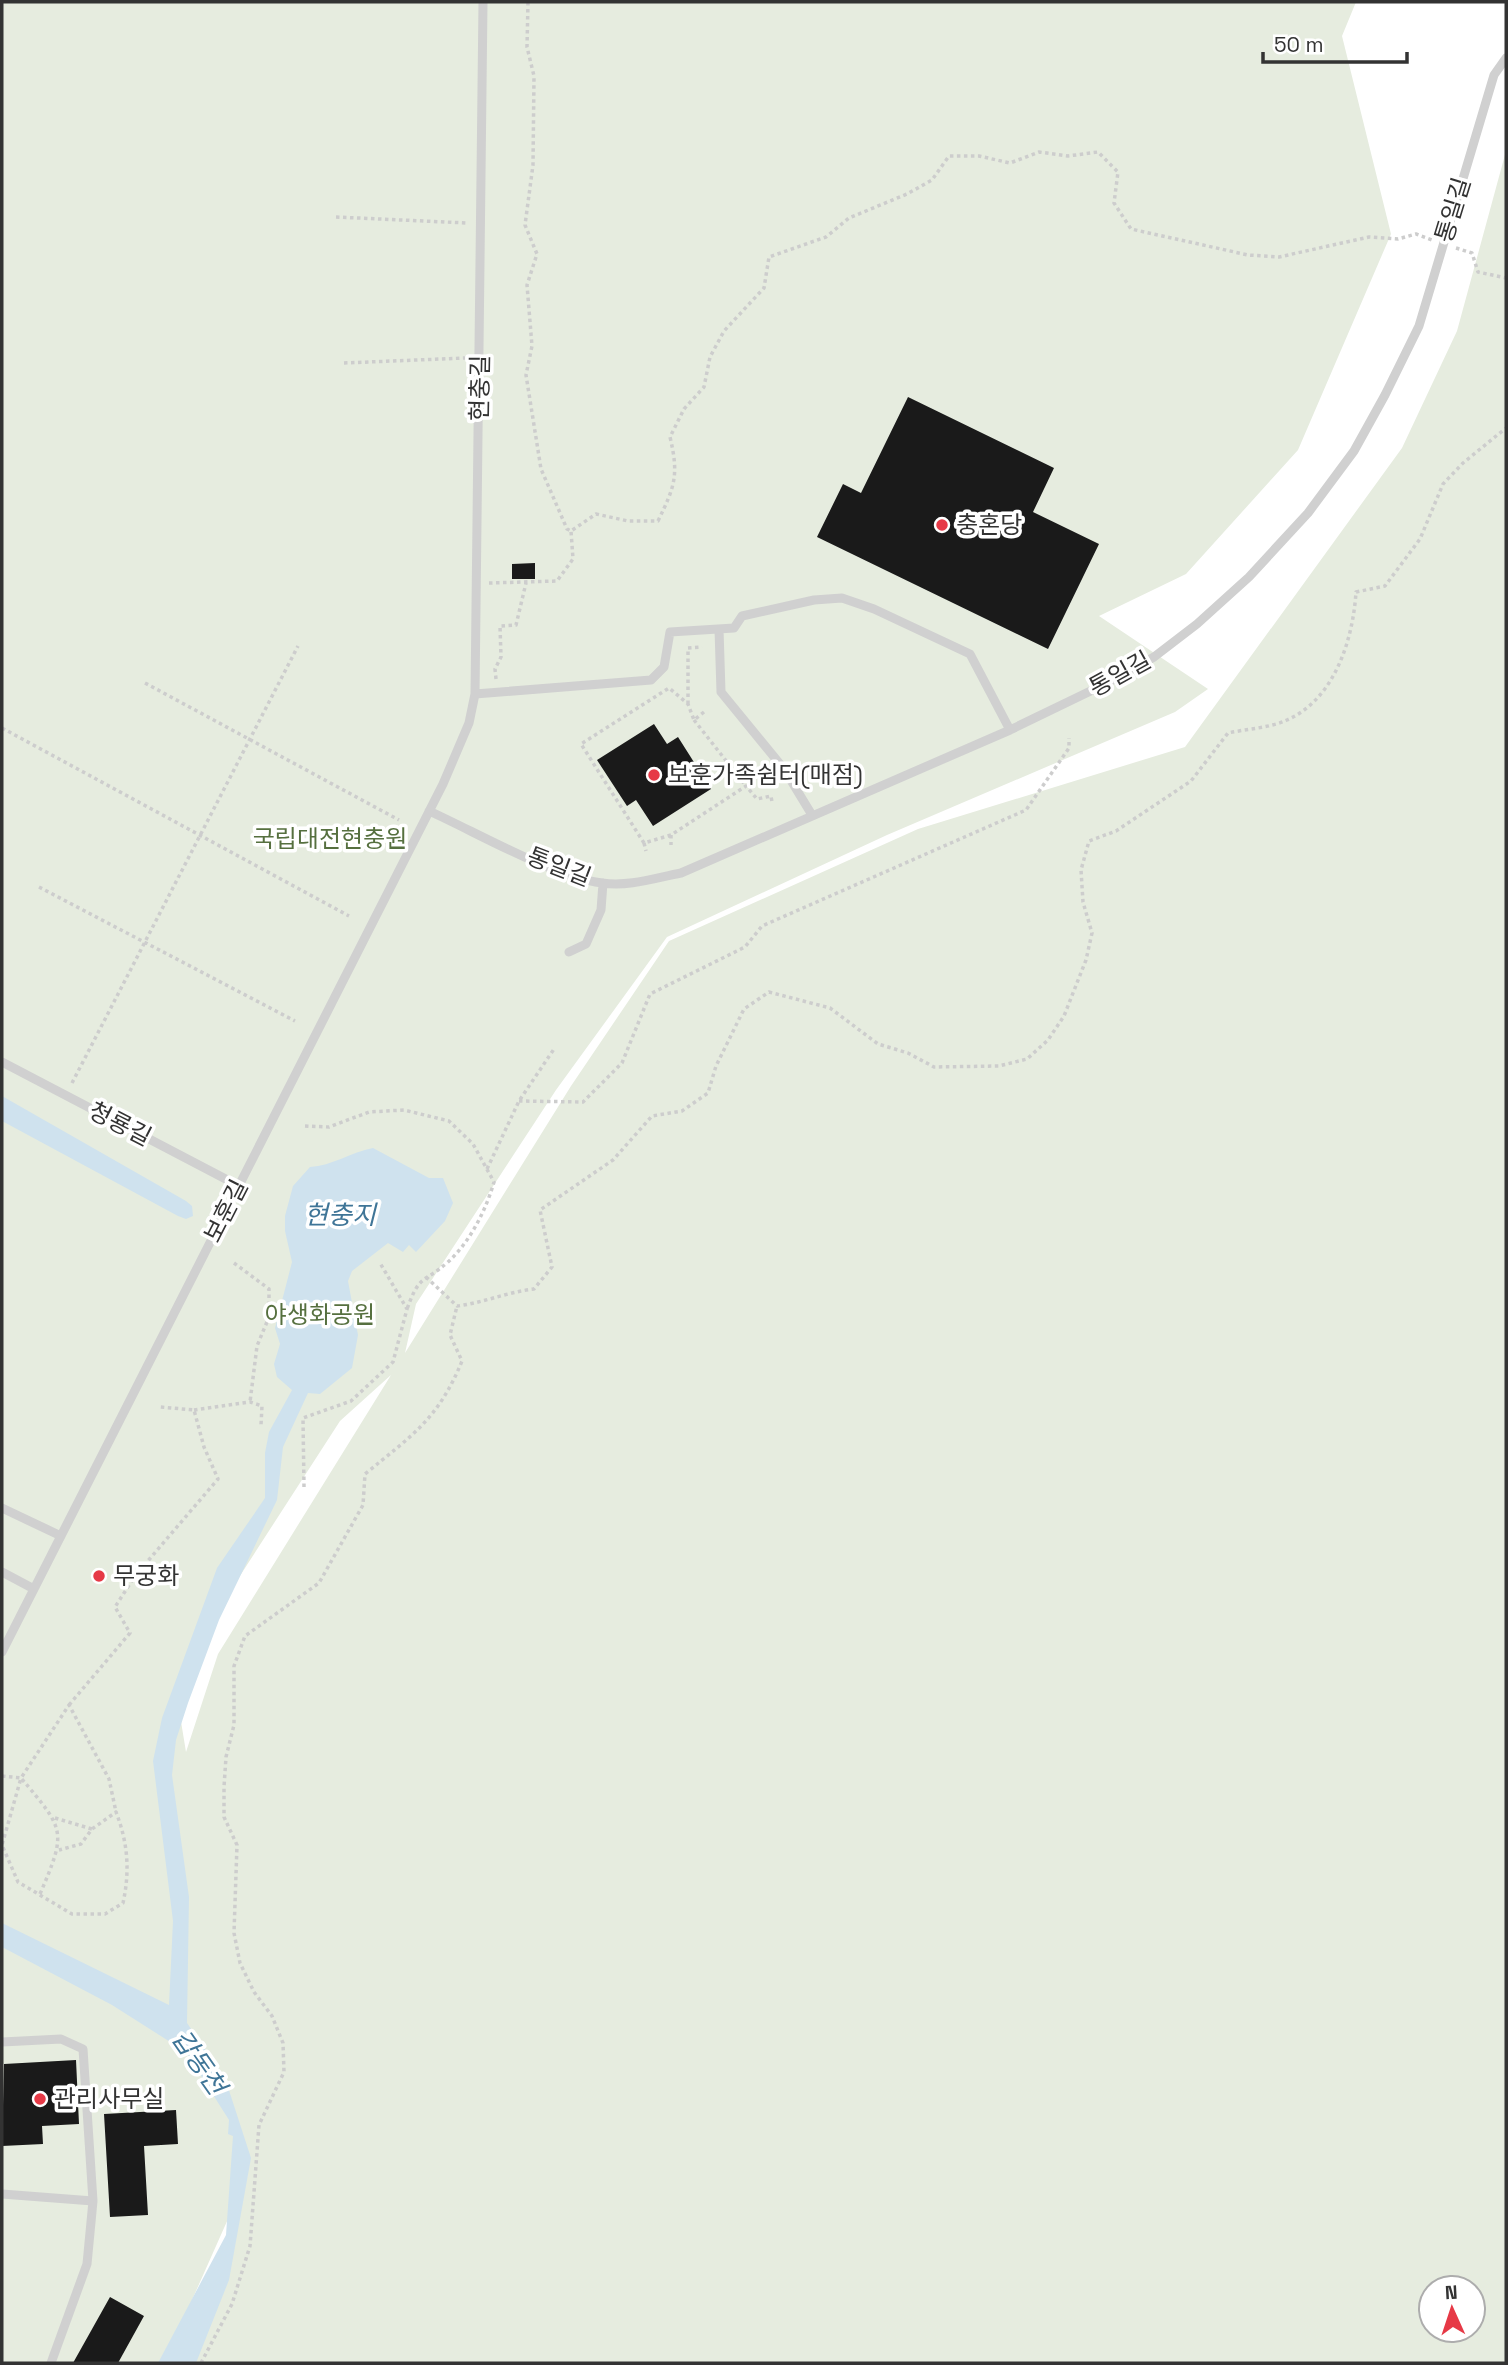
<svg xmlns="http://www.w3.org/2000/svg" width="1508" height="2365" font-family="'Space Grotesk','Noto Sans KR',sans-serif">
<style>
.green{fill:#e6ecdf;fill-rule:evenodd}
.water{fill:#cfe2ee}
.building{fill:#1a1a1a}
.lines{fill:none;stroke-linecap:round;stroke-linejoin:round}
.path{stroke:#cdcdcd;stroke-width:3.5;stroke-dasharray:3.5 3.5;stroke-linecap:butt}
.lane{stroke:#d0d0d0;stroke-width:9}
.poi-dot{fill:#e63946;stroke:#fff;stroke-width:2.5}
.labels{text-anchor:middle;stroke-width:7;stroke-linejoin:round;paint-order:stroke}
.street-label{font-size:24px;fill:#333;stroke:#fff}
.poi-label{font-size:24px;fill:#333;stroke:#fff;text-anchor:start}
.park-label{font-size:24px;fill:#56703f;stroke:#fff}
.water-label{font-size:26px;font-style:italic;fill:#3f7597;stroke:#fff}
</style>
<rect width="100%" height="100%" fill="#fff"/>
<path class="green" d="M2 2H1356L1342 36 1391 234 1298 450 1186 574 1099 616 1208 689 1175 712 887 835 667 937 556 1090 416 1304 405 1353 571 1086 669 941 918 829 1185 747 1402 448 1457 331 1506 151V2363H187L248 2174 164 2363H2ZM391 1375 218 1654 186 1752 176 1691 190 1653 340 1421ZM1431 2288H1473V2330H1431Z"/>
<path class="water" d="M2 1096 186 1201 192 1206 193 1216 186 1219 178 1216 2 1121Z
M373 1148 429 1178H443L453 1203 445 1221 416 1252 409 1245 403 1252 388 1243 352 1271 348 1281 358 1335 352 1368 320 1394 308 1393 283 1447 277 1500 219 1620 188 1703 176 1740 172 1775 189 1897 187 2023 225 2078 251 2158 229 2280 196 2363H158L226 2235 233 2136 228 2134 229 2120 186 2052 112 2005 2 1947V1923L169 2005 173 1921 153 1761 162 1718 217 1568 265 1498V1453L269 1432 292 1390 277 1377 274 1364 280 1344 275 1328 292 1262 285 1231V1216L293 1186 310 1167C332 1166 351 1152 373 1148Z"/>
<path class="building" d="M908 397 1054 468 1033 512 1099 544 1048 649 817 537 843 484 861 493Z
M535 563V579H512V564Z
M654 724 667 744 678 737 711 789 653 826 636 800 627 806 597 760Z
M76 2060 79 2124 42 2126 43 2144 2 2146 4 2064Z
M176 2110 178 2144 144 2146 148 2215 110 2217 104 2114Z
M110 2297 144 2316 118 2363H73Z"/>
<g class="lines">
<path class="path" d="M528 2 527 47 534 76 533 165 525 225 537 254 527 285 532 346 526 375 541 469 567 529 571 531 596 514 628 521H658C675 486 679 475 670 437L684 409 704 387 710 357 724 331 764 288 769 257 826 237 849 218 907 194 932 180 949 156H979L1010 163 1039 152 1068 156 1098 152 1118 172 1114 203 1131 229 1248 255 1279 257 1369 237 1398 239 1416 234 1432 240
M336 217 467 223
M1456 248 1472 253 1478 272 1506 278
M344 363 465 358
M489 583 557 581 573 559 571 531
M496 679 495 669 501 657 500 626 516 625 526 583
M145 683 399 820
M688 704V648L702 647
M704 712 694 720 688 704 669 688 581 744 644 843 671 835 746 786 757 799 771 796 772 802
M694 720 746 786
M2 728 349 916
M671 835V845
M644 843 646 851
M39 887 295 1021
M72 1083 298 646
M519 1101 583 1102 622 1063 650 994 745 947 762 926 1026 810 1069 748V738
M305 1126 329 1127 369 1112 404 1110 449 1121 473 1144 494 1182C486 1210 470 1242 448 1262 423 1284 420 1273 407 1309
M487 1169 519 1101 554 1049
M234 1263 269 1289V1317L257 1346 250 1402
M426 1277 457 1306C483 1303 507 1292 534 1289L552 1267 540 1210 613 1160 652 1116 682 1111 708 1093 716 1066 744 1009 769 992 830 1008 878 1044 908 1053 934 1067 999 1066 1027 1059 1048 1040 1064 1016 1086 960 1092 933 1083 902 1081 870 1089 841 1116 831 1191 781 1228 733C1246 729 1270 728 1287 720 1335 699 1353 639 1356 592L1385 586 1420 539 1443 484 1463 463 1506 428
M194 1410 250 1402 262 1406 261 1425
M304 1487 303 1418 351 1401 393 1362 407 1309 380 1263
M69 1705 130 1633 115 1607 135 1576 218 1479 204 1447 194 1410 160 1407
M2 1776 21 1778 69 1705 109 1779 116 1812
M55 1818 92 1829
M40 1894C67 1831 65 1830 21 1778L2 1845 18 1882 72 1914H105L123 1903C130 1871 128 1843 116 1812L92 1829 81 1844 59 1850
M201 2363 232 2304 250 2246 259 2125 284 2072 283 2043 272 2016 254 1992 240 1963 234 1933 237 1845 224 1817V1787L226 1757 234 1725V1666L245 1636 319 1583 363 1505 365 1474C411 1436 438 1420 462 1361L450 1335 457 1306"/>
<path class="lane" d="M719 629 721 692 784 769 812 815
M475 694 651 680 664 667 670 632 734 628 742 616 814 600 842 598 874 609 970 654 1010 730
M429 811C478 833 551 876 602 883 629 887 655 878 681 873L1010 730 1105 684 1154 657 1197 624 1249 577 1308 513 1354 451 1385 395 1419 326 1494 75 1506 58
M569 952 586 944 601 910 603 883
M2 1062 239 1186
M2 1508 61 1536
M2 1572 34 1589
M2 1652 443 784 469 723 475 694 483 2
M2 2042 61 2039 83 2049 93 2201 87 2264 51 2363
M2 2194 93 2201"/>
</g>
<g class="poi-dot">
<circle cx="942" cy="525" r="7"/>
<circle cx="654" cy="775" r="7"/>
<circle cx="99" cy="1576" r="7"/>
<circle cx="40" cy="2099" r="7"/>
</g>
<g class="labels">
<g class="street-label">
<text transform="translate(1453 210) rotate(-73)" y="8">통일길</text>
<text transform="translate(480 388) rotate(-89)" y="8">현충길</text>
<text transform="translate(1120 674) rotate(-29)" y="8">통일길</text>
<text transform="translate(559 867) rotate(21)" y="8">통일길</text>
<text transform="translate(120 1124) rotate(27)" y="8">청룡길</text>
<text transform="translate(226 1211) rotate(-63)" y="8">보훈길</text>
</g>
<g class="poi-label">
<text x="956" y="533">충혼당</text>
<text x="668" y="783">보훈가족쉼터(매점)</text>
<text x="113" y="1584">무궁화</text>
<text x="54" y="2107">관리사무실</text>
</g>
<g class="park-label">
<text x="330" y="847">국립대전현충원</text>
<text x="320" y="1323">야생화공원</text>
</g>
<g class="water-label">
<text x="340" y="1224">현충지</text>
<text transform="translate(199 2062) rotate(55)" y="9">갑동천</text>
</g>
</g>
<rect width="1508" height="2365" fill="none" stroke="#333333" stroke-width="7"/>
<g transform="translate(1452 2309) rotate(357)"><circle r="33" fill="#ffffff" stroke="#adadad" stroke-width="2"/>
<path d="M0-5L12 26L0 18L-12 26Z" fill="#e63946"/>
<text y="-10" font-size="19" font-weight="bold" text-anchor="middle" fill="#333333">N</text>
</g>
<path d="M1263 52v10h144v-10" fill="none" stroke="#333333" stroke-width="3.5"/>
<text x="1274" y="52" font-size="21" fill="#333333" stroke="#ffffff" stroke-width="5" paint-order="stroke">50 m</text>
</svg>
